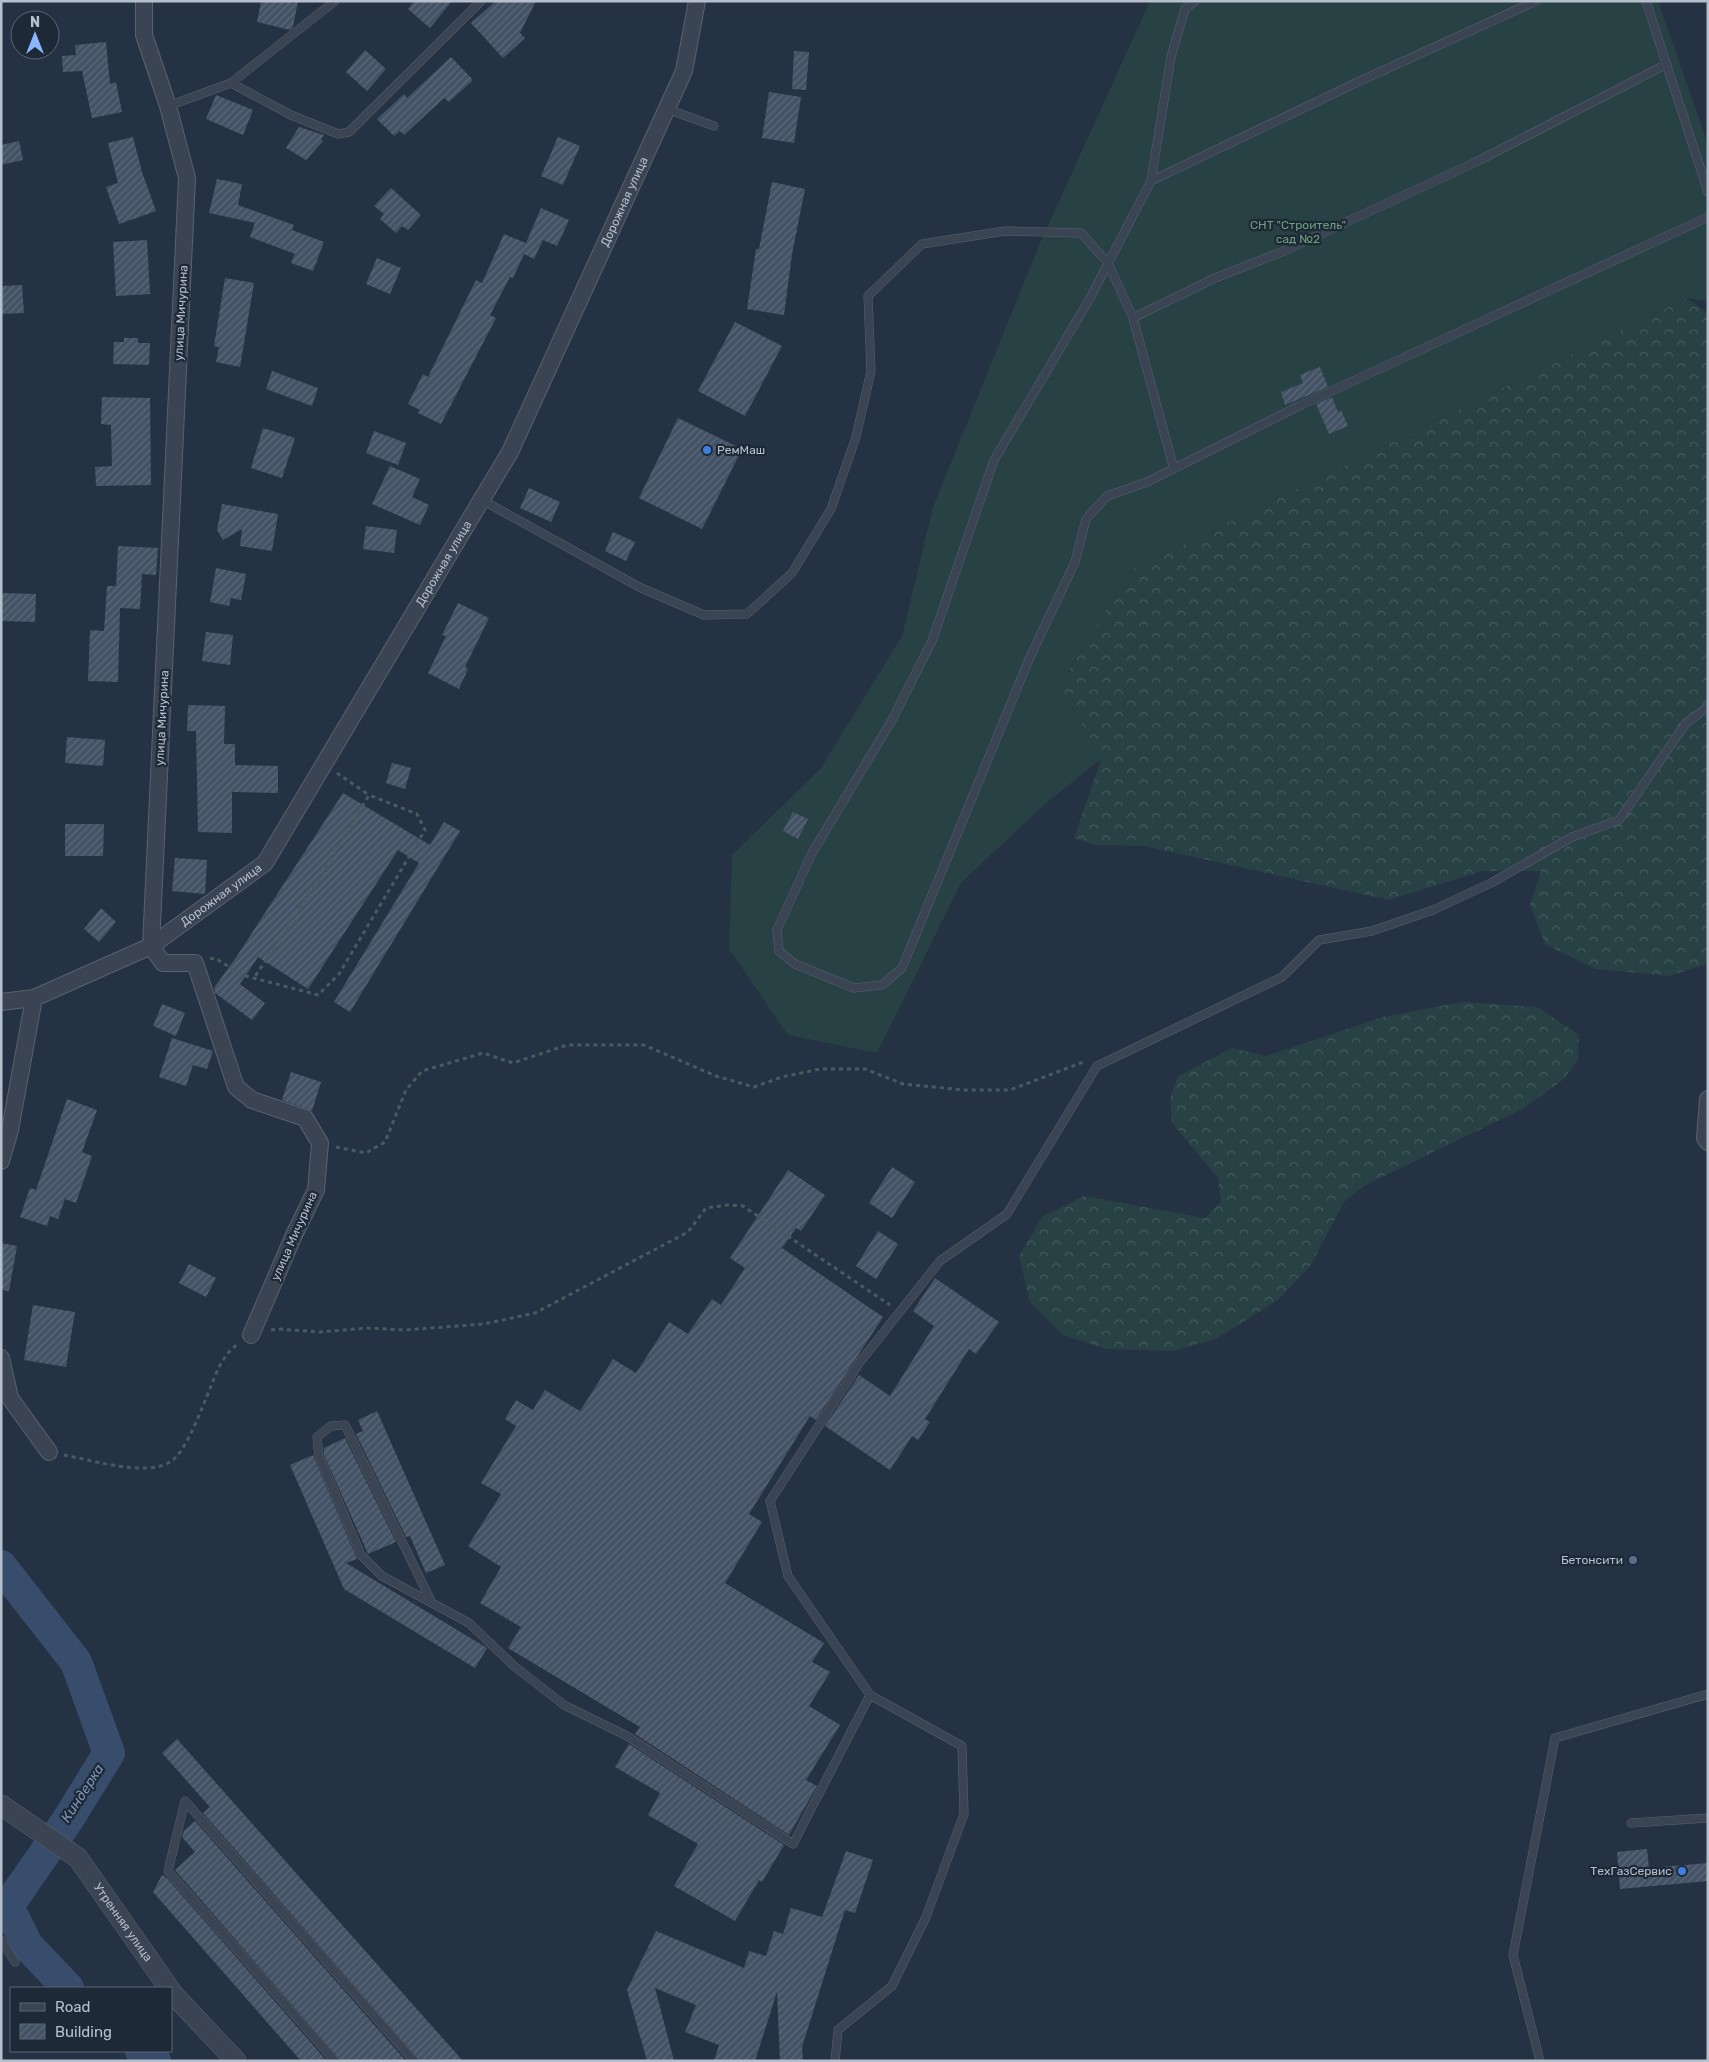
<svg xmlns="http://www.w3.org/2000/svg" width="1709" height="2062" font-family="Rubik,sans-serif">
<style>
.forest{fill:url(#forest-crowns)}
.garden{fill:#274144}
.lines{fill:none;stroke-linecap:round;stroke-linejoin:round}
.river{stroke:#384d6b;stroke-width:32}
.building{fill:url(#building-hatch)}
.service-casing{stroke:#586270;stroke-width:9}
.minor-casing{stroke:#586270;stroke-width:18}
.tertiary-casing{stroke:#586270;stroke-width:21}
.path{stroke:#455d61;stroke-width:3;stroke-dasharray:4 4;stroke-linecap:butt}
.service{stroke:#3a4453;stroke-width:8}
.minor{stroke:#3a4453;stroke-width:16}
.tertiary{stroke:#3a4453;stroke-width:20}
.shop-dot{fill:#3f7fe0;stroke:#1e2938;stroke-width:2}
.service-dot{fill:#5c6f8a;stroke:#1e2938;stroke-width:2}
.labels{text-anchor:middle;stroke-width:4.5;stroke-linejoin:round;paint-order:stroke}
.street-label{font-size:12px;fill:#b7bfcd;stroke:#1e2938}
.park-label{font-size:12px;fill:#6d9f79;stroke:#1e2938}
.poi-label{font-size:12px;fill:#b7bfcd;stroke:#1e2938;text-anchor:end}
.water-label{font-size:14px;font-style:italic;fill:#7c95b5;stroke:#1e2938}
</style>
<defs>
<pattern id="forest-crowns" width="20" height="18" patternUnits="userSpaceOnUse" patternTransform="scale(1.25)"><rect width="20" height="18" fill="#274144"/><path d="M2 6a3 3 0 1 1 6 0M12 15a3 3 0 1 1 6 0" fill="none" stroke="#445b5e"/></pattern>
<pattern id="building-hatch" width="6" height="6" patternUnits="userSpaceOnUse" patternTransform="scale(1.25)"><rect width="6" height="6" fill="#445265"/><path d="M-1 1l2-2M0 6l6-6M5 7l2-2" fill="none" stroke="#5d697a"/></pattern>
</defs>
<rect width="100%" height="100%" fill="#253243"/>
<path class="forest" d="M1686 298 1708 313 1707 964 1669 976 1595 969 1545 944 1530 905 1541 871H1482L1389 900 1144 846 1094 845 1074 838 1101 759 1060 685 1131 570Z
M1462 1002 1537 1007 1579 1035 1578 1059 1564 1079 1524 1108 1364 1186 1344 1202 1311 1265 1278 1300 1216 1339 1173 1351 1106 1349 1063 1335 1030 1302 1019 1256 1042 1217 1084 1196 1205 1218 1221 1201 1218 1178 1172 1123 1170 1098 1178 1076 1232 1048 1266 1056 1383 1017Z"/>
<path class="garden" d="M1150 1H1658L1708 144V301L1686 298 1131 570 1060 685 1101 759 1045 804 961 883 877 1053 788 1035 729 949 732 855 821 768 902 636 933 507 1040 243Z"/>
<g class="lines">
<path class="river" d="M1 1566 76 1662 109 1753 67 1821 8 1906 27 1945 68 1988
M141 2051 155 2061"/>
</g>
<path class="building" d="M261 1H298L293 27 290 30 257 22Z
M414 1H452L430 28 408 9Z
M496 1H536L520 33 525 38 503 58 471 23Z
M106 42 110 84 116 82 122 112 92 118 82 71 63 72 62 56 76 55 75 45Z
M365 50 386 69 367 91 346 72Z
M794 51 809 52 806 90 792 89Z
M451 57 473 80 449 102 444 98 404 135 400 131 394 136 377 119 404 94 407 98Z
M769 92 801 97 794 143 762 138Z
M216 95 253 110 243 135 206 119Z
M299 127 324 135 321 140 323 141 306 160 286 148Z
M133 137 142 172 156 211 119 224 106 187 118 183 108 143Z
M558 137 580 146 563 185 541 176Z
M19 141 23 160 1 165V145Z
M217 179 242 184 238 205 294 225 292 230 324 242 313 271 291 263 295 254 250 237 255 223 209 213Z
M772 182 805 189 792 254 784 315 747 309 756 249H759Z
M391 188 421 215 408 230 402 226 396 233 380 219 384 214 374 206Z
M541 208 569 220 557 246 543 240 534 259 524 254 513 278 510 277 490 315 496 318 441 424 418 413 420 410 408 404 423 374 428 377 476 280 482 283 504 234 526 243Z
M147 240 150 294 116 296 113 242Z
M377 258 401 268 390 294 366 284Z
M225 278 254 283 240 367 216 362 219 347 214 346Z
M22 285 24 313 1 314V286Z
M735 322 782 346 745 416 698 391Z
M124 338H138V343H150L149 365 113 364 114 342H124Z
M1320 367 1328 387 1285 405 1281 392 1303 383 1300 375Z
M272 371 318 388 312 406 266 389Z
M102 397 150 398 151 485 96 486 95 467 112 466 111 425 101 424Z
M1332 397 1338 412 1341 410 1348 426 1329 434 1316 404Z
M678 418 742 449 702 529 639 498Z
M263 428 295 438 282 478 251 468Z
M374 431 406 443 398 465 366 453Z
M390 466 420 479 412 497 429 505 420 525 372 504Z
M529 488 560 502 551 522 520 508Z
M222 504 278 514 272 551 240 546 242 529 223 540 217 530Z
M366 526 397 530 394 553 363 549Z
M613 532 635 542 626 561 605 551Z
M118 546 158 548 156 575 142 574 140 609 120 608 118 682 88 681 90 630 104 631 107 586H116Z
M216 568 246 574 241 600 231 598 229 606 210 602Z
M1 593 36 594 35 622 1 621Z
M458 603 489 618 465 667 468 669 459 689 428 673 446 636 442 635Z
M206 632 233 635 230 665 202 661Z
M188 705 225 706 224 744H235V765L278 766V793L232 792V833L198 832 196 731H187Z
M67 737 105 740 103 766 65 763Z
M392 763 411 768 405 789 386 783Z
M343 793 430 845 444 822 460 831 350 1012 334 1002 419 863 398 850 308 989 258 957 240 984 265 1003 252 1020 215 993 214 988 237 956Z
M793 812 808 819 798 839 783 831Z
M65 824H104L103 856H65Z
M175 858 207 860 205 894 172 891Z
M101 908 116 922 99 942 84 929Z
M162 1004 185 1013 176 1036 153 1026Z
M172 1038 213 1051 207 1069 193 1065 186 1086 159 1077Z
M291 1072 321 1082 312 1111 282 1100Z
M67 1099 97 1110 82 1152 92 1156 76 1203 65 1199 58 1219 50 1216 47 1226 20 1217 30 1188 36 1190Z
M892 1167 915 1182 892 1218 869 1203Z
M788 1170 825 1195 801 1231 796 1228 782 1248 883 1317 816 1420 810 1416 749 1514 762 1522 725 1583 824 1643 812 1662 830 1672 809 1706 840 1725 806 1780 817 1786 789 1835 635 1734 640 1727 508 1648 521 1627 480 1603 501 1567 468 1546 501 1494 481 1483 516 1426 505 1419 516 1400 533 1410 545 1390 580 1411 613 1359 636 1373 669 1322 688 1334 712 1299 721 1305 745 1268 730 1258Z
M878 1231 898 1244 876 1279 856 1266Z
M1 1243 17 1246 9 1291 1 1290Z
M189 1264 216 1278 206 1297 179 1283Z
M935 1278 999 1322 976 1354 969 1349 925 1419 930 1422 918 1440 912 1436 890 1470 825 1426 859 1375 890 1396 934 1326 913 1311Z
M33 1305 75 1312 66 1367 24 1360Z
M377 1411 445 1565 426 1573 410 1536 406 1537 356 1434 363 1431 358 1420Z
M345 1438 396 1542 368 1554 324 1455V1448Z
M313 1455 357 1559 346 1563 487 1648 475 1668 344 1589 290 1465Z
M177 1739 463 2061H420L203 1813 210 1807 162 1753Z
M629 1744 784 1845 762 1882 759 1880 735 1921 674 1886 698 1844 648 1815 660 1793 615 1767Z
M195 1821 406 2061H341L175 1870 195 1852 182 1837 184 1831Z
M1647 1849 1649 1868 1708 1863V1881L1620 1889 1617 1852Z
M846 1851 873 1860 855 1913 845 1910 802 2047 803 2061H780L777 1992 755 2061H714L719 2045 685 2032 696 2005 655 1988 674 2061H647L627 1990 656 1931 744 1968 749 1951 766 1956 774 1931 783 1934 791 1908 822 1917Z
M162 1875 167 1878 327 2061H301L153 1892Z"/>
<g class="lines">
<defs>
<path id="service" d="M1195 1 1185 9 1171 57 1151 181 1089 300 994 460 932 641 892 720 812 853 777 930 779 951 795 964 854 988 882 985 902 968 1030 657 1075 562 1086 519 1107 496 1147 482 1299 406 1708 217
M1646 1 1708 192
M231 83 291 115 338 134 349 132 481 1
M168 106 231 83 335 1
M667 109 714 126
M1151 181 1360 81 1536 1
M1133 318 1215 278 1284 251 1476 162 1667 64
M482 500 641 588 704 615 747 614 792 573 831 509 856 437 871 371 868 296 922 244 1005 231 1081 233 1108 263 1133 318 1174 469
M432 1603 345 1425 331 1426 317 1437 319 1456 361 1555 382 1576 469 1623 514 1666 564 1705 627 1736 793 1844 870 1695
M1631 1823 1708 1818
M1 1940 15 1962
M335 2061 168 1871 185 1801 414 2061
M835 2061 838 2030 892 1986 926 1917 964 1814 962 1746 870 1695 788 1576 770 1501 860 1362 940 1261 1007 1214 1097 1066 1282 977 1319 940 1372 931 1433 910 1491 883 1572 837 1619 820 1686 723 1708 707
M1540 2061 1513 1955 1555 1738 1708 1694"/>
<g id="minor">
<path d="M144 1V35L168 106 187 178 151 946 163 963H195L236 1087 252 1100 305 1118 320 1143 316 1190 294 1235 251 1335"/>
<path id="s1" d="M1 1002 34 998 151 946 265 863 510 452 684 71 697 1"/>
<path d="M1708 1099 1705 1138 1708 1142"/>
<path d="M1 1161 10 1130 34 998"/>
<path d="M1 1358 10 1398 49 1452"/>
</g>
<g id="tertiary">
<path id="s2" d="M1 1805 78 1858 169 1988"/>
<path d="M171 1992 236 2061"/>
</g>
</defs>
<use href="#service" class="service-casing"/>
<use href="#minor" class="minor-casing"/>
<use href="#tertiary" class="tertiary-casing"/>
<path class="path" d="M337 773 369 795
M210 959 215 958 242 975 318 995 339 974 425 830 417 814 369 795 314 888 254 978
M336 1147 366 1153 385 1142 406 1090 422 1071 483 1053 513 1063 567 1045H644L716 1076 754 1087 782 1077 820 1069H865L903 1084 964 1090H1010L1086 1061
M271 1330 278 1329 320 1332 367 1328 405 1330 484 1324 535 1313 688 1232 706 1208 727 1205 743 1206 890 1305
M64 1455C91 1460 146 1477 170 1462 186 1453 202 1407 210 1389 216 1373 223 1354 238 1344"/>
<use href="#service" class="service"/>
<use href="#minor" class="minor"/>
<use href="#tertiary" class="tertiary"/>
</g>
<g class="shop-dot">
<circle cx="707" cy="450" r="5"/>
<circle cx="1682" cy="1871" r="5"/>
</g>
<circle class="service-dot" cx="1633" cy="1560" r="5"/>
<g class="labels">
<g class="street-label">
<text dy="4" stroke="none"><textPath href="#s1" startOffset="1056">Дорожная улица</textPath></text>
<text transform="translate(181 313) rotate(-87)" y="4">улица Мичурина</text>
<text dy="4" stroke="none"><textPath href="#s1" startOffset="651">Дорожная улица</textPath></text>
<text transform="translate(162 718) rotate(-87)" y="4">улица Мичурина</text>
<text dy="4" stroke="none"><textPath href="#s1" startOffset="248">Дорожная улица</textPath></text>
<text transform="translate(294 1236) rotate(-66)" y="4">улица Мичурина</text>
<text dy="4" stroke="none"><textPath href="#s2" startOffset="172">Утренняя улица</textPath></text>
</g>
<g class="park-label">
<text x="1298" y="229">СНТ "Строитель"<tspan x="1298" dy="14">сад №2</tspan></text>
</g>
<g class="poi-label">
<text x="717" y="454" text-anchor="start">РемМаш</text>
<text x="1623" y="1564">Бетонсити</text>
<text x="1672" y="1875">ТехГазСервис</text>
</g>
<g class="water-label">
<text transform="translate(82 1793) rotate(-57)" y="5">Киндерка</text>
</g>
</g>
<rect width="1709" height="2062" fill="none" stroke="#b7bfcd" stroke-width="5"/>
<rect x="10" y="1987" width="162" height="65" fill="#1e2938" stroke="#5b6574"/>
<rect x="20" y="2003" width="25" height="8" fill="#3a4453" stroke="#5b6574"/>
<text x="55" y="2012" font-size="15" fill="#b7bfcd">Road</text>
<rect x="20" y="2024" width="25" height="15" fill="url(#building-hatch)" stroke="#5b6574"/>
<text x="55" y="2037" font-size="15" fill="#b7bfcd">Building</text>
<g transform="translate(35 35)"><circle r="24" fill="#1e2938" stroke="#5b6574"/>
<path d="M0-4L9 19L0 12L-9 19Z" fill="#8bb6fd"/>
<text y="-8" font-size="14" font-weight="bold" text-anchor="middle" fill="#b7bfcd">N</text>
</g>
</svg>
